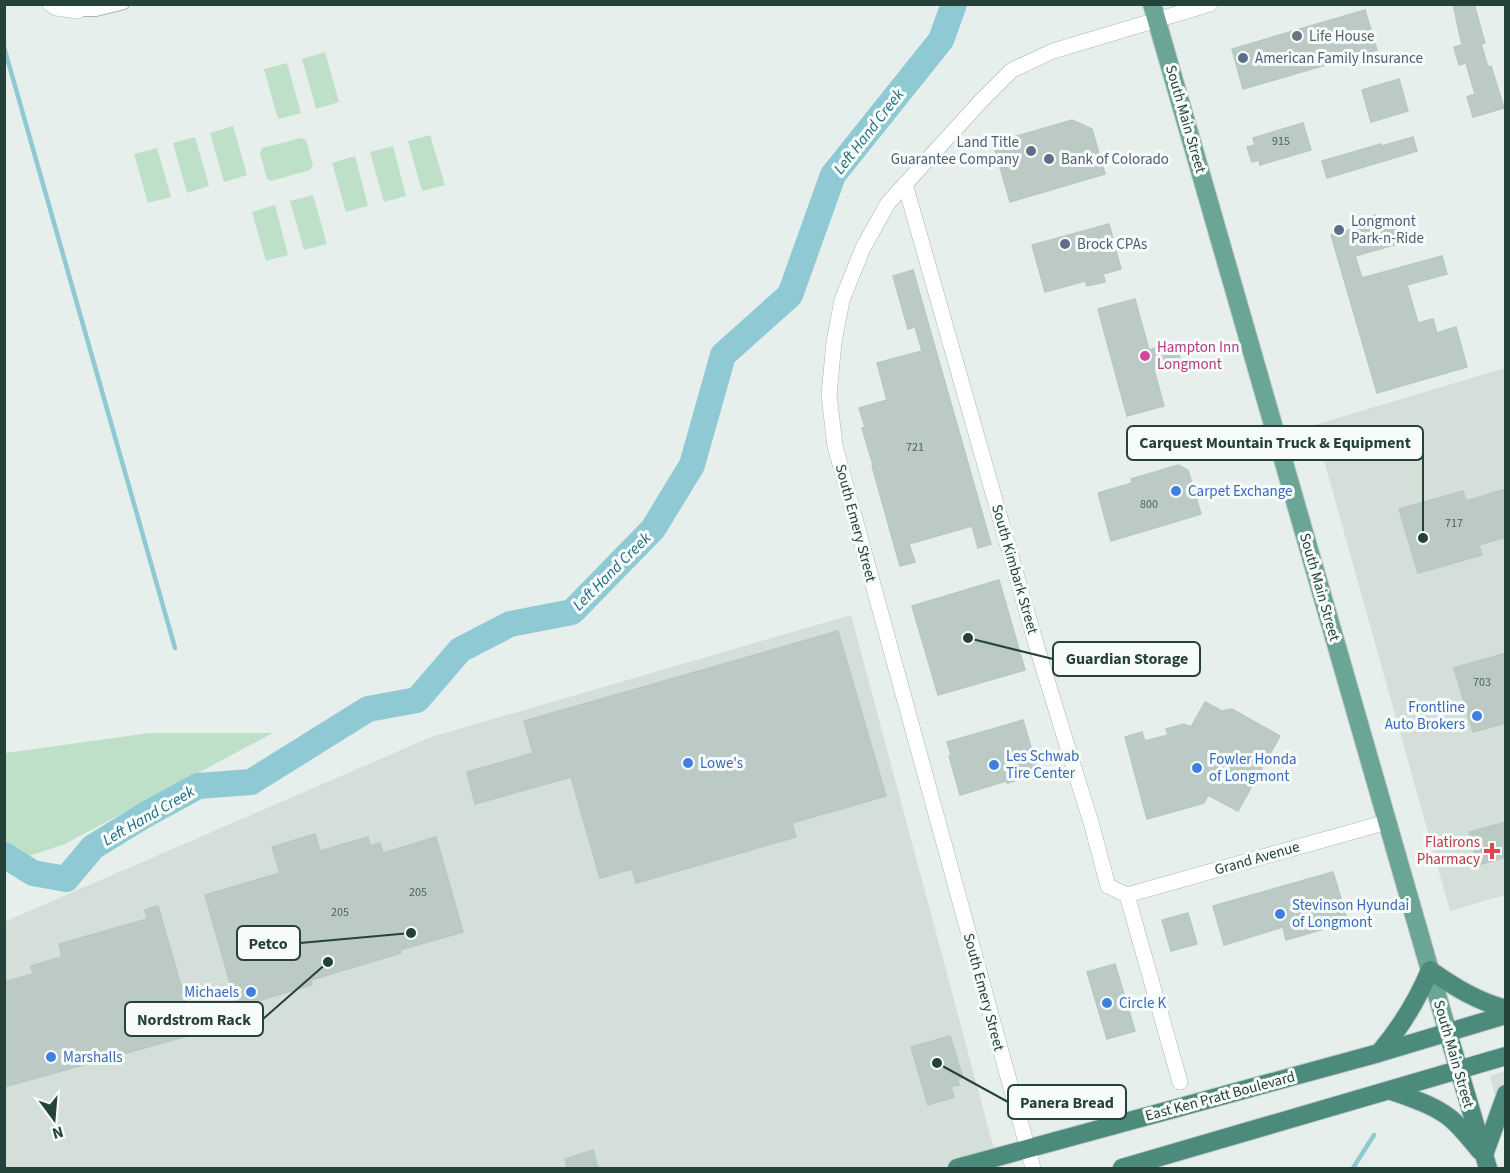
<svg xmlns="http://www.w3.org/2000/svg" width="1510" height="1173" font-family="'Source Sans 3',sans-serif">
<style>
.built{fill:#d4dfda}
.green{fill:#bfe0c8}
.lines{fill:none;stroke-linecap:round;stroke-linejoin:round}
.stream{stroke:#8ec9d4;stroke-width:4.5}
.river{stroke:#8ec9d4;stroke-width:26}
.building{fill:#bbcac4;stroke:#b8c9c2;stroke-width:1.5}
.pedestrian-casing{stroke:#a8b8b2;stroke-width:12}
.minor-casing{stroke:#a8b8b2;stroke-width:16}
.primary-casing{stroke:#c2cac8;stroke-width:20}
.trunk-casing{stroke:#c2cac8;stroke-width:20}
.pedestrian{stroke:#fff;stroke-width:10}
.minor{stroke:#fff;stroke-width:15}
.primary{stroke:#6aa596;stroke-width:18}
.trunk{stroke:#4c8a7c;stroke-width:18}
.worship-dot{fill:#6b7280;stroke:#f7fbf9;stroke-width:2}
.service-dot{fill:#5c6f8a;stroke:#f7fbf9;stroke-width:2}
.hotel-dot{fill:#d1479c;stroke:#f7fbf9;stroke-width:2}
.shop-dot{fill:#3f7fe0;stroke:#f7fbf9;stroke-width:2}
.health-dot{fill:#e0444e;stroke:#f7fbf9;stroke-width:2}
.labels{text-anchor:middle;stroke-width:6;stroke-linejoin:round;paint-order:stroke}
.number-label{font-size:12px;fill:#4a645c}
.worship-label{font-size:15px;fill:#5b616d;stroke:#f7fbf9;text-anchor:start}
.service-label{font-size:15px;fill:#4e5e75;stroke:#f7fbf9;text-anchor:start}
.street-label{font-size:15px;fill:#24423a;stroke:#f7fbf9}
.hotel-label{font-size:15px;fill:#b23c85;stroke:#f7fbf9;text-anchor:start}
.shop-label{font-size:15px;fill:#366cbe;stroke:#f7fbf9;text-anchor:start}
.health-label{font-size:15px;fill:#be3a42;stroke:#f7fbf9;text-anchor:end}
.water-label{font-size:16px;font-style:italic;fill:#1c6f80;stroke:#f7fbf9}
.leader{fill:none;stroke:#24423a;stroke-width:2}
.callout-dot{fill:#24423a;stroke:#f7fbf9;stroke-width:2}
.callout{fill:#f7fbf9;stroke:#24423a;stroke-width:2}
.callout-label{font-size:16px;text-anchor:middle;font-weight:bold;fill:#24423a}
</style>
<rect width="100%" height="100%" fill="#e6efeb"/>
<path class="built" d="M1505 368V895L1450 911 1314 425Z
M851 615 999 1168H5L4 922 431 737Z
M1505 1071V1133L1490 1076Z"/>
<path class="green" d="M325 52 339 102 316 109 302 59Z
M287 63 301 113 278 119 264 69Z
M233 126 247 175 224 182 210 133Z
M430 135 445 185 422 191 408 141Z
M195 137 209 186 187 193 173 143Z
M301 138 306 140 313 165 310 170 271 181 267 179 260 153 262 148Z
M393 146 406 196 384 202 370 152Z
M157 148 171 197 148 203 134 154Z
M355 156 368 206 346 212 332 163Z
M313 195 327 244 304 250 290 201Z
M275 205 288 255 266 261 252 212Z
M150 733H273L65 844 5 864V753Z"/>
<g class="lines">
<path class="stream" d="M4 47 175 648
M1353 1168 1374 1135"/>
<path class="river" d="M4 855 33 873 66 879 93 847 145 815 198 786 251 782 368 709 417 700 460 650 510 624 572 612 653 529 692 465 723 355 790 295 833 175 941 40 954 4"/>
</g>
<path class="building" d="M1453 4H1474L1485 43 1481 44 1488 67 1491 66 1504 108 1473 117 1467 97 1475 94 1466 63 1459 65 1454 47 1462 45Z
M1365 10 1377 50 1243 89 1232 49Z
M1399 79 1408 111 1371 122 1362 90Z
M1072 120 1092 129 1105 174 1010 202 993 143Z
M1303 123 1311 150 1260 165 1259 160 1252 162 1247 147 1255 145 1253 138Z
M1413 137 1417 151 1327 178 1322 161 1381 144 1382 146Z
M1375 215 1379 227 1394 222 1401 243 1355 256 1362 278 1442 256 1447 274 1407 285 1418 323 1433 319 1437 333 1456 327 1467 367 1377 393 1331 235 1360 227 1358 220Z
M1109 224 1121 269 1103 274 1105 282 1087 286 1085 281 1045 292 1032 245Z
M913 270 991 544 978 548 972 526 909 544 915 562 900 566 872 466 873 465 862 428 865 427 859 408 887 400 877 363 922 351 915 327 908 329 893 276Z
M1135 299 1149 350 1176 342 1181 363 1154 370 1164 406 1127 416 1098 309Z
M1178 465 1188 470 1201 514 1111 541 1098 493 1132 483 1131 479Z
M1506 489V537L1479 545 1482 555 1418 573 1399 509 1463 491 1466 501Z
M999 580 1025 670 938 695 912 606Z
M838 631 886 796 792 823 796 837 636 883 632 869 600 878 571 777 475 804 467 772 533 753 524 721Z
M1506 653V723L1473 732 1454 668Z
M1205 702 1222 711 1232 709 1280 736 1238 811 1208 795 1204 803 1147 819 1125 737 1142 732 1145 741 1168 735 1166 729 1184 724 1191 727Z
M1023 720 1039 774 1007 783 1006 781 960 795 949 756 951 755 947 742Z
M1506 822V857L1478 865 1469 832Z
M315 834 320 851 368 837 370 846 380 843 383 853 436 837 463 932 400 950 401 953 311 980 312 985 237 1007 205 895 280 873 272 847Z
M1333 872 1348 922 1286 940 1283 927 1224 945 1213 906Z
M158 906 195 1034 4 1087V982L33 974 31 966 62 957 59 944 147 919 145 910Z
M1188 913 1197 944 1171 951 1162 920Z
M1115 964 1135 1031 1107 1039 1087 972Z
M950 1036 963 1078 958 1079 959 1085 951 1087 954 1097 928 1105 911 1047Z
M593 1150 598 1168H567L565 1159Z"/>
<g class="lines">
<defs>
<path id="pedestrian" d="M78 11H96L124 4"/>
<path id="minor" d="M50 4 56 8 78 11
M905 184 1038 651 1092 826 1108 886 1127 895 1180 1082
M1127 895 1387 822
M1033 1168 835 446 829 395 834 342 842 300 863 248 888 203 981 101 1012 70 1053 51 1210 4"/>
<path id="primary" d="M1152 4 1448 1033"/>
<path id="trunk" d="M1448 1033 1488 1168
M1379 1053C1401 1027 1417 1001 1430 970 1454 987 1477 1001 1506 1009
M1389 1090C1410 1098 1432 1104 1450 1118 1461 1127 1471 1140 1480 1151
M1484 1155 1506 1094
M957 1168 1379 1053 1506 1015
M1122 1168 1506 1056"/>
</defs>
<use href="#pedestrian" class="pedestrian-casing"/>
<use href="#minor" class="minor-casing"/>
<use href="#primary" class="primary-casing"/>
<use href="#trunk" class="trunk-casing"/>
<use href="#pedestrian" class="pedestrian"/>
<use href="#minor" class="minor"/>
<use href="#primary" class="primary"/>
<use href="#trunk" class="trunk"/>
</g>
<circle class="worship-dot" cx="1297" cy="36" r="6"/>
<g class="service-dot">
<circle cx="1243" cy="58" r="6"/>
<circle cx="1031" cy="151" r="6"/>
<circle cx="1049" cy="159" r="6"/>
<circle cx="1339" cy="230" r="6"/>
<circle cx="1065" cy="244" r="6"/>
</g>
<circle class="hotel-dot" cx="1145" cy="356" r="6"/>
<g class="shop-dot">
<circle cx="1176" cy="491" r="6"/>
<circle cx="1477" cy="716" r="6"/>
<circle cx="688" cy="763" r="6"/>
<circle cx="994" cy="765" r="6"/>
<circle cx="1197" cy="768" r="6"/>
<circle cx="1280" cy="914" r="6"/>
<circle cx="251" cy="992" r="6"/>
<circle cx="1107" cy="1003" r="6"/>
<circle cx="51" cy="1057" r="6"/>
</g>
<path class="health-dot" d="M1489 842h6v6h6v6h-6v6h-6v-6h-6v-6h6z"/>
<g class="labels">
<g class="number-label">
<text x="1281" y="145">915</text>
<text x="915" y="451">721</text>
<text x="1149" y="508">800</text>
<text x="1454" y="527">717</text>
<text x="1482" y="686">703</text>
<text x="418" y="896">205</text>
<text x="340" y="916">205</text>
</g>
<g class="worship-label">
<text x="1309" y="41">Life House</text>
</g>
<g class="service-label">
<text x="1255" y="63">American Family Insurance</text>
<text x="1019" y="147" text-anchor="end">Land Title<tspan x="1019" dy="17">Guarantee Company</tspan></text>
<text x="1061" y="164">Bank of Colorado</text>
<text x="1351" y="226">Longmont<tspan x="1351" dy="17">Park-n-Ride</tspan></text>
<text x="1077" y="249">Brock CPAs</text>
</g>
<g class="street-label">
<text transform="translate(1186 119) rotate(74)" y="5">South Main Street</text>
<text transform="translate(856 523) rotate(75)" y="5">South Emery Street</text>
<text transform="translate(1015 569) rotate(74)" y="5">South Kimbark Street</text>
<text transform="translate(1320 587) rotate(74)" y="5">South Main Street</text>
<text transform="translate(1257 858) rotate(-16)" y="5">Grand Avenue</text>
<text transform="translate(984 992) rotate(75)" y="5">South Emery Street</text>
<text transform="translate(1454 1054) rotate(74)" y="5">South Main Street</text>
<text transform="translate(1220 1096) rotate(-15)" y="5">East Ken Pratt Boulevard</text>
</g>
<g class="hotel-label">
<text x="1157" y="352">Hampton Inn<tspan x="1157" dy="17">Longmont</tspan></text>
</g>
<g class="shop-label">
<text x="1188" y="496">Carpet Exchange</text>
<text x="1465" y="712" text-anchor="end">Frontline<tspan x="1465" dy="17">Auto Brokers</tspan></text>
<text x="1006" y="761">Les Schwab<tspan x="1006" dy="17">Tire Center</tspan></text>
<text x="1209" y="764">Fowler Honda<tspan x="1209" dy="17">of Longmont</tspan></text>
<text x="700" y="768">Lowe's</text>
<text x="1292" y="910">Stevinson Hyundai<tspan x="1292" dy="17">of Longmont</tspan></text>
<text x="239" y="997" text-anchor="end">Michaels</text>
<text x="1119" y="1008">Circle K</text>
<text x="63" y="1062">Marshalls</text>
</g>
<g class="health-label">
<text x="1480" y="847">Flatirons<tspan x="1480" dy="17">Pharmacy</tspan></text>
</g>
<g class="water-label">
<text transform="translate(868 131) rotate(-52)" y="6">Left Hand Creek</text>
<text transform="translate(611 571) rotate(-45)" y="6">Left Hand Creek</text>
<text transform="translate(148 815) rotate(-30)" y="6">Left Hand Creek</text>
</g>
</g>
<path class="leader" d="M1423 538L1423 443M968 638L1053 659M411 933L300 943M328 962L263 1019M937 1063L1008 1102"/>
<g class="callout-dot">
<circle cx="1423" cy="538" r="6"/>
<circle cx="968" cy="638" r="6"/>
<circle cx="411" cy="933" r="6"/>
<circle cx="328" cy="962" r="6"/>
<circle cx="937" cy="1063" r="6"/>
</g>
<g class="callout">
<rect x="1127" y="426" width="296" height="34" rx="6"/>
<rect x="1053" y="642" width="147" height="34" rx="6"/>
<rect x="237" y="926" width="63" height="34" rx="6"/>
<rect x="125" y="1002" width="138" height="34" rx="6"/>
<rect x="1008" y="1085" width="118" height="34" rx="6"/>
</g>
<g class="callout-label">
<text x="1275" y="448">Carquest Mountain Truck &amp; Equipment</text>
<text x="1127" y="664">Guardian Storage</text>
<text x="268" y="949">Petco</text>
<text x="194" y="1025">Nordstrom Rack</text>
<text x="1067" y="1108">Panera Bread</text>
</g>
<rect width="1510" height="1173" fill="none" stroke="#24423a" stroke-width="12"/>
<g transform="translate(54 1119) rotate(164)" stroke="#f7fbf9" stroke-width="4.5" paint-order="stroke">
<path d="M0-4.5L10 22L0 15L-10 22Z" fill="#24423a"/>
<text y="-9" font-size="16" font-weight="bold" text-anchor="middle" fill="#24423a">N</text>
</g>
</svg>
